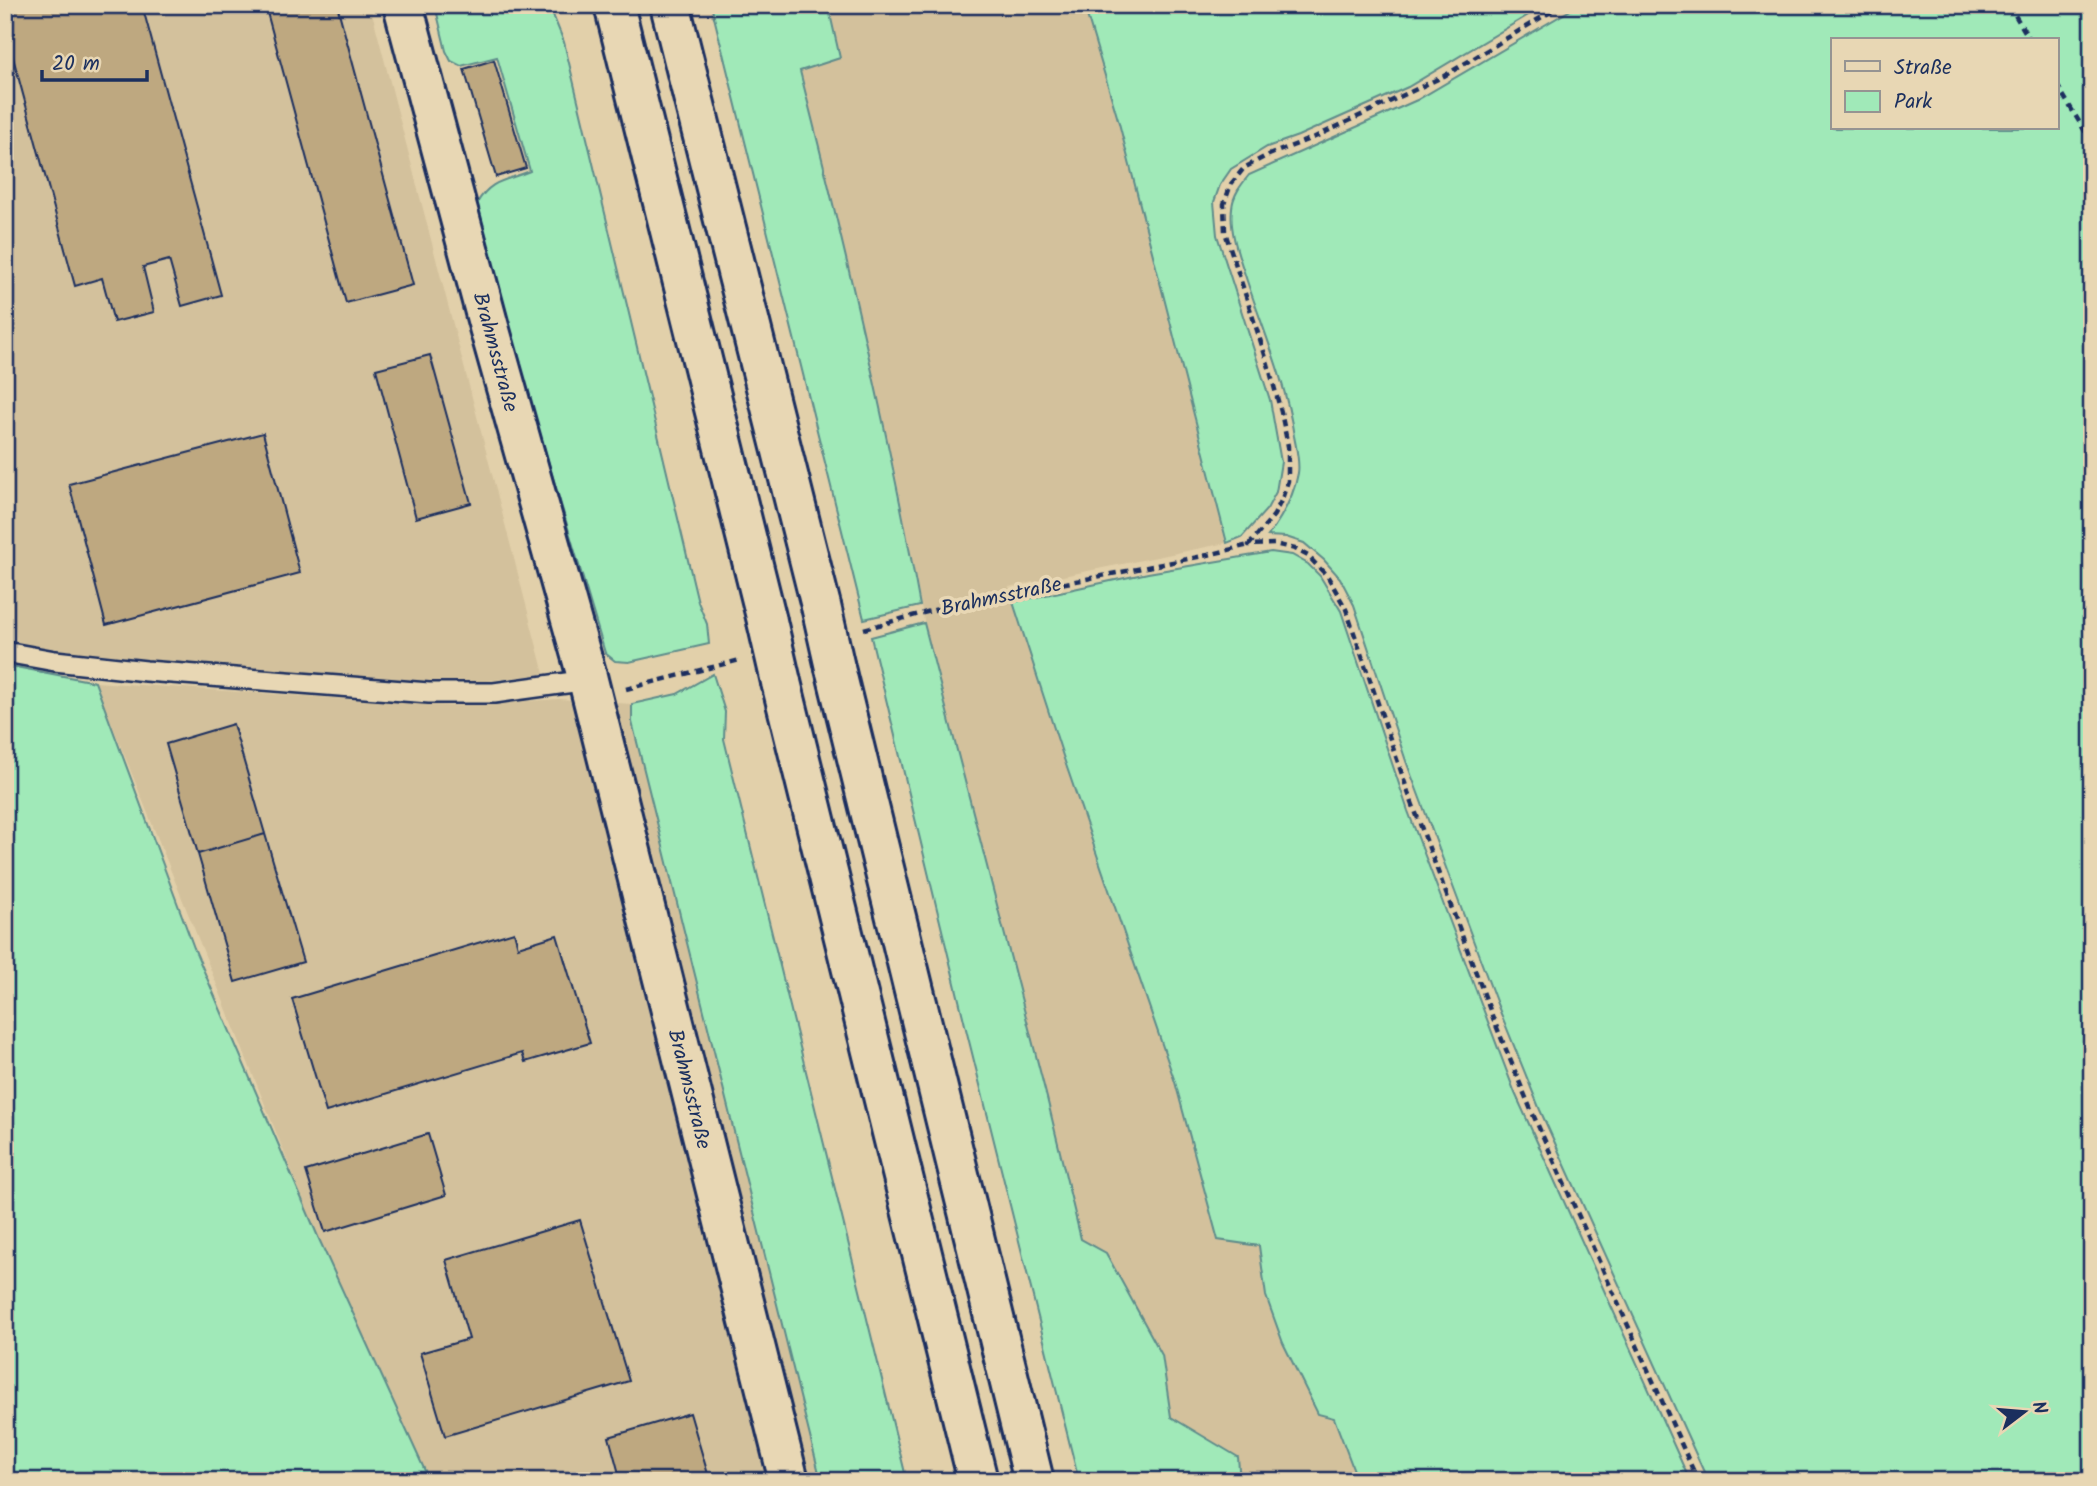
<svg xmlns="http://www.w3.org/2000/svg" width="2097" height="1486" font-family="Kalam,sans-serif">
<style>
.built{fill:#d3c19c}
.green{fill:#a0e9b8;stroke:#5e8c8b;stroke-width:2;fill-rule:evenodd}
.building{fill:#bea880;stroke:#1b2f5e;stroke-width:2}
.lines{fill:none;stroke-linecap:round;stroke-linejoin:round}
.service-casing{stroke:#1b2f5e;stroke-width:24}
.minor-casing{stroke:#1b2f5e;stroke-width:44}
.motorway-casing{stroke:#1b2f5e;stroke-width:44}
.path{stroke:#1b2f5e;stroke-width:4.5;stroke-dasharray:7 5;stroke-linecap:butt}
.service{stroke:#e8d7b4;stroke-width:19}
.minor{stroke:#e8d7b4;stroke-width:38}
.motorway{stroke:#e8d7b4;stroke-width:38}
.motorway-bridge-casing{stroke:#1b2f5e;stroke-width:44;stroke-linecap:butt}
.motorway-bridge{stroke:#e8d7b4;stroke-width:38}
.labels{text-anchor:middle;stroke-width:7;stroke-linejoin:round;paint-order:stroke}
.street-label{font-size:21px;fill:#1b2f5e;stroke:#e8d7b4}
</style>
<rect width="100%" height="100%" fill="#e2d0aa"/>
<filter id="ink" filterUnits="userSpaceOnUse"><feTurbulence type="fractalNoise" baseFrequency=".0143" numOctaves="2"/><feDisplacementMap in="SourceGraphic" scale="14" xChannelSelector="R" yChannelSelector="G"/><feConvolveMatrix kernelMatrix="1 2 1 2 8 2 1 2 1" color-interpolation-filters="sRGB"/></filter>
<g filter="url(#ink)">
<path class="built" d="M5 5H370L544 674 487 681H408L200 667 104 658 17 643 15 626 5 606Z
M828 5H1084L1119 123 1226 543 1009 587 1063 756 1175 1082 1218 1240 1259 1245 1266 1296 1283 1343 1318 1414 1334 1418 1358 1481H1240L1238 1457 1171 1417 1162 1355 1106 1253 1081 1240 1047 1098 926 631 896 477 828 182 800 71 840 58Z
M95 682 451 706 559 699 632 704V722L821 1481H416L426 1473 319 1239Z"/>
<path class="green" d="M435 5H549L564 42 698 602 707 624 709 644 629 662 615 661 605 653 525 383 477 203C491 179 506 181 530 171L497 57 461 66 451 61 446 51Z
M711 5H828L840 58 800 71C845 248 887 426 920 606L864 619Z
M1084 5H1545L1408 87 1298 136 1267 147 1231 169 1220 185 1214 202 1217 235 1270 400 1281 462 1276 492 1267 509 1242 537 1227 543 1119 123Z
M1579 5H2092V1481H1708L1540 1110 1497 1004 1406 761 1354 605 1340 578 1324 560 1304 543 1286 537 1268 536C1282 517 1294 497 1298 473 1300 462 1296 447 1294 436 1286 383 1264 332 1247 281 1240 259 1229 232 1232 208 1233 195 1241 185 1249 175L1417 100ZM1833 40H2057V128H1833Z
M1271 552 1292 555 1308 564 1320 576 1341 611 1408 811 1515 1093 1690 1481H1358L1334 1418 1318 1414 1283 1343 1266 1296 1259 1246 1218 1240 1175 1082 1063 756 1013 602 1148 573Z
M924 623 1047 1098 1081 1239 1106 1253 1162 1355 1171 1417 1238 1457 1240 1481H1079L967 1033 871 637Z
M5 665 95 682 194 948 319 1239 426 1473 416 1481H5Z
M713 674 725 712 724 739 907 1481H821L632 722V704L677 694Z"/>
<path class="building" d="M5 5H142L221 295 182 306 169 260 143 267 154 312 114 322 102 278 75 286 5 28Z
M265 5H337L413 285 346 303Z
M494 60 526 168 496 177 464 69Z
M430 355 471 503 416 518 376 369Z
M263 433 300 573 106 625 69 484Z
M233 724 265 834 198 854 166 744Z
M265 834 303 962 235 982 198 854Z
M514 932 518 947 557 935 590 1043 525 1062 522 1053 326 1112 292 999Z
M428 1134 446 1195 325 1232 306 1171Z
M580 1220 629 1381 445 1436 420 1353 469 1339 446 1260Z
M690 1413 710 1481H621L609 1437Z"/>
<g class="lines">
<defs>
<path id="service" d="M5 652 55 661 146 671 429 693H494L588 680"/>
<path id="minor" d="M403 5 489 327 588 680 789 1481"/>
<path id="motorway" d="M614 5 767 621
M670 5 821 606
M835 668 1034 1481
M781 682 978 1481"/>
</defs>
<use href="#service" class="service-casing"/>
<use href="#minor" class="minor-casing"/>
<use href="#motorway" class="motorway-casing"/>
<path class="path" d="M1562 5 1444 76 1315 137 1266 156 1244 168 1231 184 1224 204 1225 232 1268 364 1281 412 1288 446V481L1282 499 1274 515 1249 545 1275 544 1295 549 1308 556 1328 577 1346 609 1408 792 1493 1018 1531 1110 1698 1481
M2009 5 2030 40
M2057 85 2092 143
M864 629 949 606 1208 555 1249 545
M626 689 740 660"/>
<use href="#service" class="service"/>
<use href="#minor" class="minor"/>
<use href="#motorway" class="motorway"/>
<defs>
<path id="motorway-bridge" d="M821 606 835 668
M767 621 781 682"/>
</defs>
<use href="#motorway-bridge" class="motorway-bridge-casing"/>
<use href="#motorway-bridge" class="motorway-bridge"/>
</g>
</g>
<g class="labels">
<g class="street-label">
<text transform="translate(496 352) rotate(75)" y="7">Brahmsstraße</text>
<text transform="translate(1001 596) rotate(-12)" y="7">Brahmsstraße</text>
<text transform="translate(690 1089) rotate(76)" y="7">Brahmsstraße</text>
</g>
</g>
<rect width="2097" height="1486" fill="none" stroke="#e8d7b4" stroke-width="28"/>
<rect x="14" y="14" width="2069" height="1458" fill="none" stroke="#1b2f5e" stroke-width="2.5" filter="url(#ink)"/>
<rect x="1831" y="38" width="228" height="91" fill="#e8d7b4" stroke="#969492" stroke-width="2"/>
<rect x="1845" y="61" width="35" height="10" fill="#e8d7b4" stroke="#969492" stroke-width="2"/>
<text x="1894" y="74" font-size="21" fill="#1b2f5e">Straße</text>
<rect x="1845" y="91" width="35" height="21" fill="#a0e9b8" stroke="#969492" stroke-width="2"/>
<text x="1894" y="108" font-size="21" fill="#1b2f5e">Park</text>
<g transform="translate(2024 1412) rotate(74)" stroke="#e8d7b4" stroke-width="5" paint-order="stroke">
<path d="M0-5L12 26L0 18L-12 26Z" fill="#1b2f5e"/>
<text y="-10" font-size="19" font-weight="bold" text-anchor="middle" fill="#1b2f5e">N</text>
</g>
<path d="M42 70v10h105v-10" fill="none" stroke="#1b2f5e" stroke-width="3.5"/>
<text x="52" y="70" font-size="21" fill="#1b2f5e" stroke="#e8d7b4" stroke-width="5" paint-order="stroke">20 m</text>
</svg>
